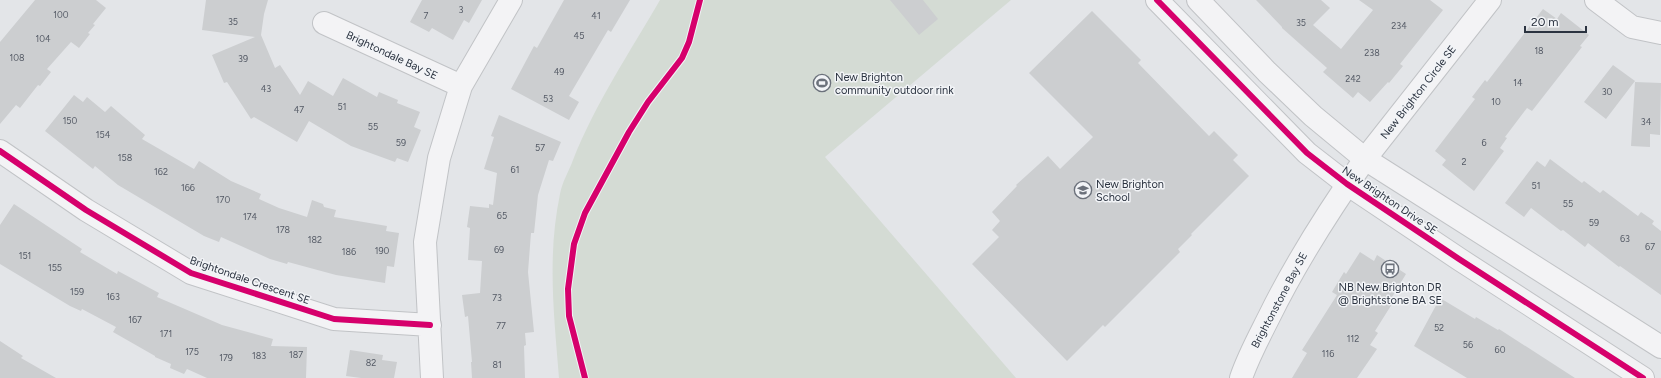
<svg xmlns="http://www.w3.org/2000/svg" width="1661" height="378" font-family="Figtree,sans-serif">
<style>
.green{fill:#d4dbd4}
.building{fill:#ccced0}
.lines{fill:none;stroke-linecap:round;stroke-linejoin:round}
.minor-casing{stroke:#c1c3c6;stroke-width:24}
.tertiary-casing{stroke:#c1c3c6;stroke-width:24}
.minor{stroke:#f3f3f5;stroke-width:22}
.tertiary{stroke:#f3f3f5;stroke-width:22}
.cycleway-casing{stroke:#f2f4f7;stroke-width:8}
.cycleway{stroke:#d6006c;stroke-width:6}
.labels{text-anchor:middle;stroke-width:3;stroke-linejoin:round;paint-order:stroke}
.number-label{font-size:9px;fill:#545a65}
.street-label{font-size:11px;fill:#2b3340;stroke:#f2f4f7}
.poi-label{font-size:11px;fill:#2b3340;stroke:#f2f4f7;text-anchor:start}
</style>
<rect width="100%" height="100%" fill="#e3e5e8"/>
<path class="green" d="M660 0H1011L825 157 1016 378H559C554 315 547 256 560 194 562 182 569 171 573 160 595 104 630 52 660 0Z"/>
<path class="building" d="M35 0H96L106 8 93 24 95 25 88 33 90 34 79 48 71 42 47 69 51 72 40 86 38 85 20 108 16 105 0 124V42Z
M206 0H268L264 14 261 35 275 68 280 65 300 95 308 81 333 96 343 78 377 97 379 92 398 100 397 103 420 112 414 127 421 130 408 162 397 158 395 162 351 146 309 121 297 142 254 117 251 119 227 82 224 83 212 55 255 37 202 30Z
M422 0H482L469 23 464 20 453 40 432 28 429 32 410 22Z
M564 0H630L611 32 608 30 569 96 579 102 569 120 511 89 534 46 537 48Z
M890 0H923L938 19 919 35Z
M1256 0H1321L1330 8 1313 25 1341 49 1373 10 1359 0H1430L1443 10 1400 64 1403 66 1389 83 1388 82 1370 102 1358 92 1353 98 1323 72 1327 68 1282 28V27Z
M1543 9 1557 19 1561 13 1589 35 1580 46 1582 47 1532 111 1527 108 1505 137 1507 138 1500 148 1504 151 1474 191 1442 165 1446 160 1435 151 1475 99 1472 97 1485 80 1487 82Z
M1092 11 1141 60 1138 63 1209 136 1214 131 1238 155 1233 160 1249 176 1191 234 1192 235 1178 249 1180 252 1105 327 1103 325 1067 361 972 264 999 237 992 230 1000 221 992 212 1017 186 1016 185 1048 156 1060 169 1093 137 1029 73Z
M1613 65 1635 81 1606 119 1584 102Z
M1635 82 1661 83 1660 135 1650 134V147L1631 146Z
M74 95 83 102 87 97 105 112 111 106 145 135 142 139 194 169 199 161 231 181 261 194 259 199 279 208 307 217 312 200 323 204 324 207 336 210 334 217 387 226 386 231 399 233 394 267 387 266 385 283 336 275 288 262 287 264 270 259 221 237 219 242 204 236 118 185 95 166 93 169 45 131Z
M499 115 561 142 553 161 549 160 538 195 534 233H531L528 272 534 332 525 333 526 345 524 346 525 378H472L471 362H472L468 316 465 317 462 295 480 293 482 261 468 260 470 228 467 227 470 206 489 208V204L493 205 497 173 484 169 494 137 491 136Z
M1550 159 1582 183 1584 181 1600 193 1603 190 1638 216 1641 212 1654 221 1652 224 1661 231V295L1620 266 1619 267 1588 243 1585 247 1563 230 1561 231 1531 208 1524 217 1505 203 1537 161 1545 167Z
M14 204 82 249 80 252 117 274 118 271 159 293 157 297 222 325 273 339 271 346 307 347 306 378H207L187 369 184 374 170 368 171 364 155 357V356L113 332 116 327 82 309 81 311 70 306 0 264V225Z
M1360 252 1374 261 1377 255 1406 274 1389 302 1392 304 1375 331 1378 333 1370 345 1377 349 1357 378H1292L1307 353 1302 350 1337 295 1332 292 1344 272 1346 274Z
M1440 298 1475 319 1476 317 1498 330 1499 329 1575 378H1467L1414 346Z
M0 341 23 356 21 358 56 378H0Z
M350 350 383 355 382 360 397 362 394 378H361L346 376Z"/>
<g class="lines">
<defs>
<path id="minor" d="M1596 0 1632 27 1661 33
M324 23 461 86
M0 151 86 210 191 273 334 319 430 325
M432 378 425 242 439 158 461 86 511 0
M1241 378C1248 357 1259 337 1269 317 1296 262 1330 209 1365 159L1490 0"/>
<path id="tertiary" d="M1157 0 1307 153 1347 184 1459 259 1643 378
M1198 0 1267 72 1313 116 1365 159 1661 347"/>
</defs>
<use href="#minor" class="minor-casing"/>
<use href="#tertiary" class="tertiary-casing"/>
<use href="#minor" class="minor"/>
<use href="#tertiary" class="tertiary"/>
<defs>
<path id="cycleway" d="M1157 0 1307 153 1347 184 1459 259 1643 378
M0 151 86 210 191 273 334 319 430 325
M585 378 569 316 568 289 574 244 585 213 629 132 648 102 682 58 689 42 700 0"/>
</defs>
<use href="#cycleway" class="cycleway-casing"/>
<use href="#cycleway" class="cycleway"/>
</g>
<defs>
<symbol id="stadium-ring" viewBox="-11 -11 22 22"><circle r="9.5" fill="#f2f4f7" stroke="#6b717b" stroke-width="1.5"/><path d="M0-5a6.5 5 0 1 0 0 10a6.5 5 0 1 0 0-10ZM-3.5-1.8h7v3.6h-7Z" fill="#6b717b"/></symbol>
<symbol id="school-ring" viewBox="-11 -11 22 22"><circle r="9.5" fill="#f2f4f7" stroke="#6b717b" stroke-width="1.5"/><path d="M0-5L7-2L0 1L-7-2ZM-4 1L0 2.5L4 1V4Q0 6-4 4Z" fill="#6b717b"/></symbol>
<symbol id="bus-ring" viewBox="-11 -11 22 22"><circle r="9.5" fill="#f2f4f7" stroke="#6b717b" stroke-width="1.5"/><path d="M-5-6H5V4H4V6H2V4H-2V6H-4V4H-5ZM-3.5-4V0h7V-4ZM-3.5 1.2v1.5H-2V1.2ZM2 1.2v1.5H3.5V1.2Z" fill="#6b717b"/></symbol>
</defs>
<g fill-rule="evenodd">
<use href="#stadium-ring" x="812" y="73" width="20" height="20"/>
<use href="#school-ring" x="1073" y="180" width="20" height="20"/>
<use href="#bus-ring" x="1380" y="259" width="20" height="20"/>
</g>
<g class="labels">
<g class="number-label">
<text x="461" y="13">3</text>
<text x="61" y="18">100</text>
<text x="426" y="19">7</text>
<text x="596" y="19">41</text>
<text x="233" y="25">35</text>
<text x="1301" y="26">35</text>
<text x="1399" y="29">234</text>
<text x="579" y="39">45</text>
<text x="43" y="42">104</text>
<text x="1539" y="54">18</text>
<text x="1372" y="56">238</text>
<text x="17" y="61">108</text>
<text x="243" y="62">39</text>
<text x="559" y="75">49</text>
<text x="1353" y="82">242</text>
<text x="1518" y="86">14</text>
<text x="266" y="92">43</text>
<text x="1607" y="95">30</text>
<text x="548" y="102">53</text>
<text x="1496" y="105">10</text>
<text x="342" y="110">51</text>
<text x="299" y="113">47</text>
<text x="70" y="124">150</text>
<text x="1646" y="125">34</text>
<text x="373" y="130">55</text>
<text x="103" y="138">154</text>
<text x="401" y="146">59</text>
<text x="1484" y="146">6</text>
<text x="540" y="151">57</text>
<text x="125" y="161">158</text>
<text x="1464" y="165">2</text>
<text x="515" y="173">61</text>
<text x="161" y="175">162</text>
<text x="1536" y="189">51</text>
<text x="188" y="191">166</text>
<text x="223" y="203">170</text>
<text x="1568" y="207">55</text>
<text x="502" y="219">65</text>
<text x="250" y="220">174</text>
<text x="1594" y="226">59</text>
<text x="283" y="233">178</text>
<text x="1625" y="242">63</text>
<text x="315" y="243">182</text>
<text x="1650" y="250">67</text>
<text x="499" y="253">69</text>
<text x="382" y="254">190</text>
<text x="349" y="255">186</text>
<text x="25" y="259">151</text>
<text x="55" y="271">155</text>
<text x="77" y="295">159</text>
<text x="113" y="300">163</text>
<text x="497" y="301">73</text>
<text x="135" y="323">167</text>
<text x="501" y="329">77</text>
<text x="1439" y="331">52</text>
<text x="166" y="337">171</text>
<text x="1353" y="342">112</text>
<text x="1468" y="348">56</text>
<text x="1500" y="353">60</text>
<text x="192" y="355">175</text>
<text x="1328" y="357">116</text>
<text x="296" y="358">187</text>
<text x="259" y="359">183</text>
<text x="226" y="361">179</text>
<text x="371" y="366">82</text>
<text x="497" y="368">81</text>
</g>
<g class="street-label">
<text transform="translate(392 55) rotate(25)" y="4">Brightondale Bay SE</text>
<text transform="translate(1418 92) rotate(-52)" y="4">New Brighton Circle SE</text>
<text transform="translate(1390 200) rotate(34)" y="4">New Brighton Drive SE</text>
<text transform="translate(250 280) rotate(19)" y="4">Brightondale Crescent SE</text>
<text transform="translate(1279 300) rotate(-62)" y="4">Brightonstone Bay SE</text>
</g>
<g class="poi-label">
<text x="835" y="81">New Brighton<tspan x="835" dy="13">community outdoor rink</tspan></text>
<text x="1096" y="188">New Brighton<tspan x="1096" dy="13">School</tspan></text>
<text x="1390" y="291" text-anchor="middle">NB New Brighton DR<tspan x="1390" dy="13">@ Brightstone BA SE</tspan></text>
</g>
</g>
<path d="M1525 26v6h61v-6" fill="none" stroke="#2b3340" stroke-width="2"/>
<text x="1531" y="26" font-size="12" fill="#2b3340" stroke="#f2f4f7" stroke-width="3" paint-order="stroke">20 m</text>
</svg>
